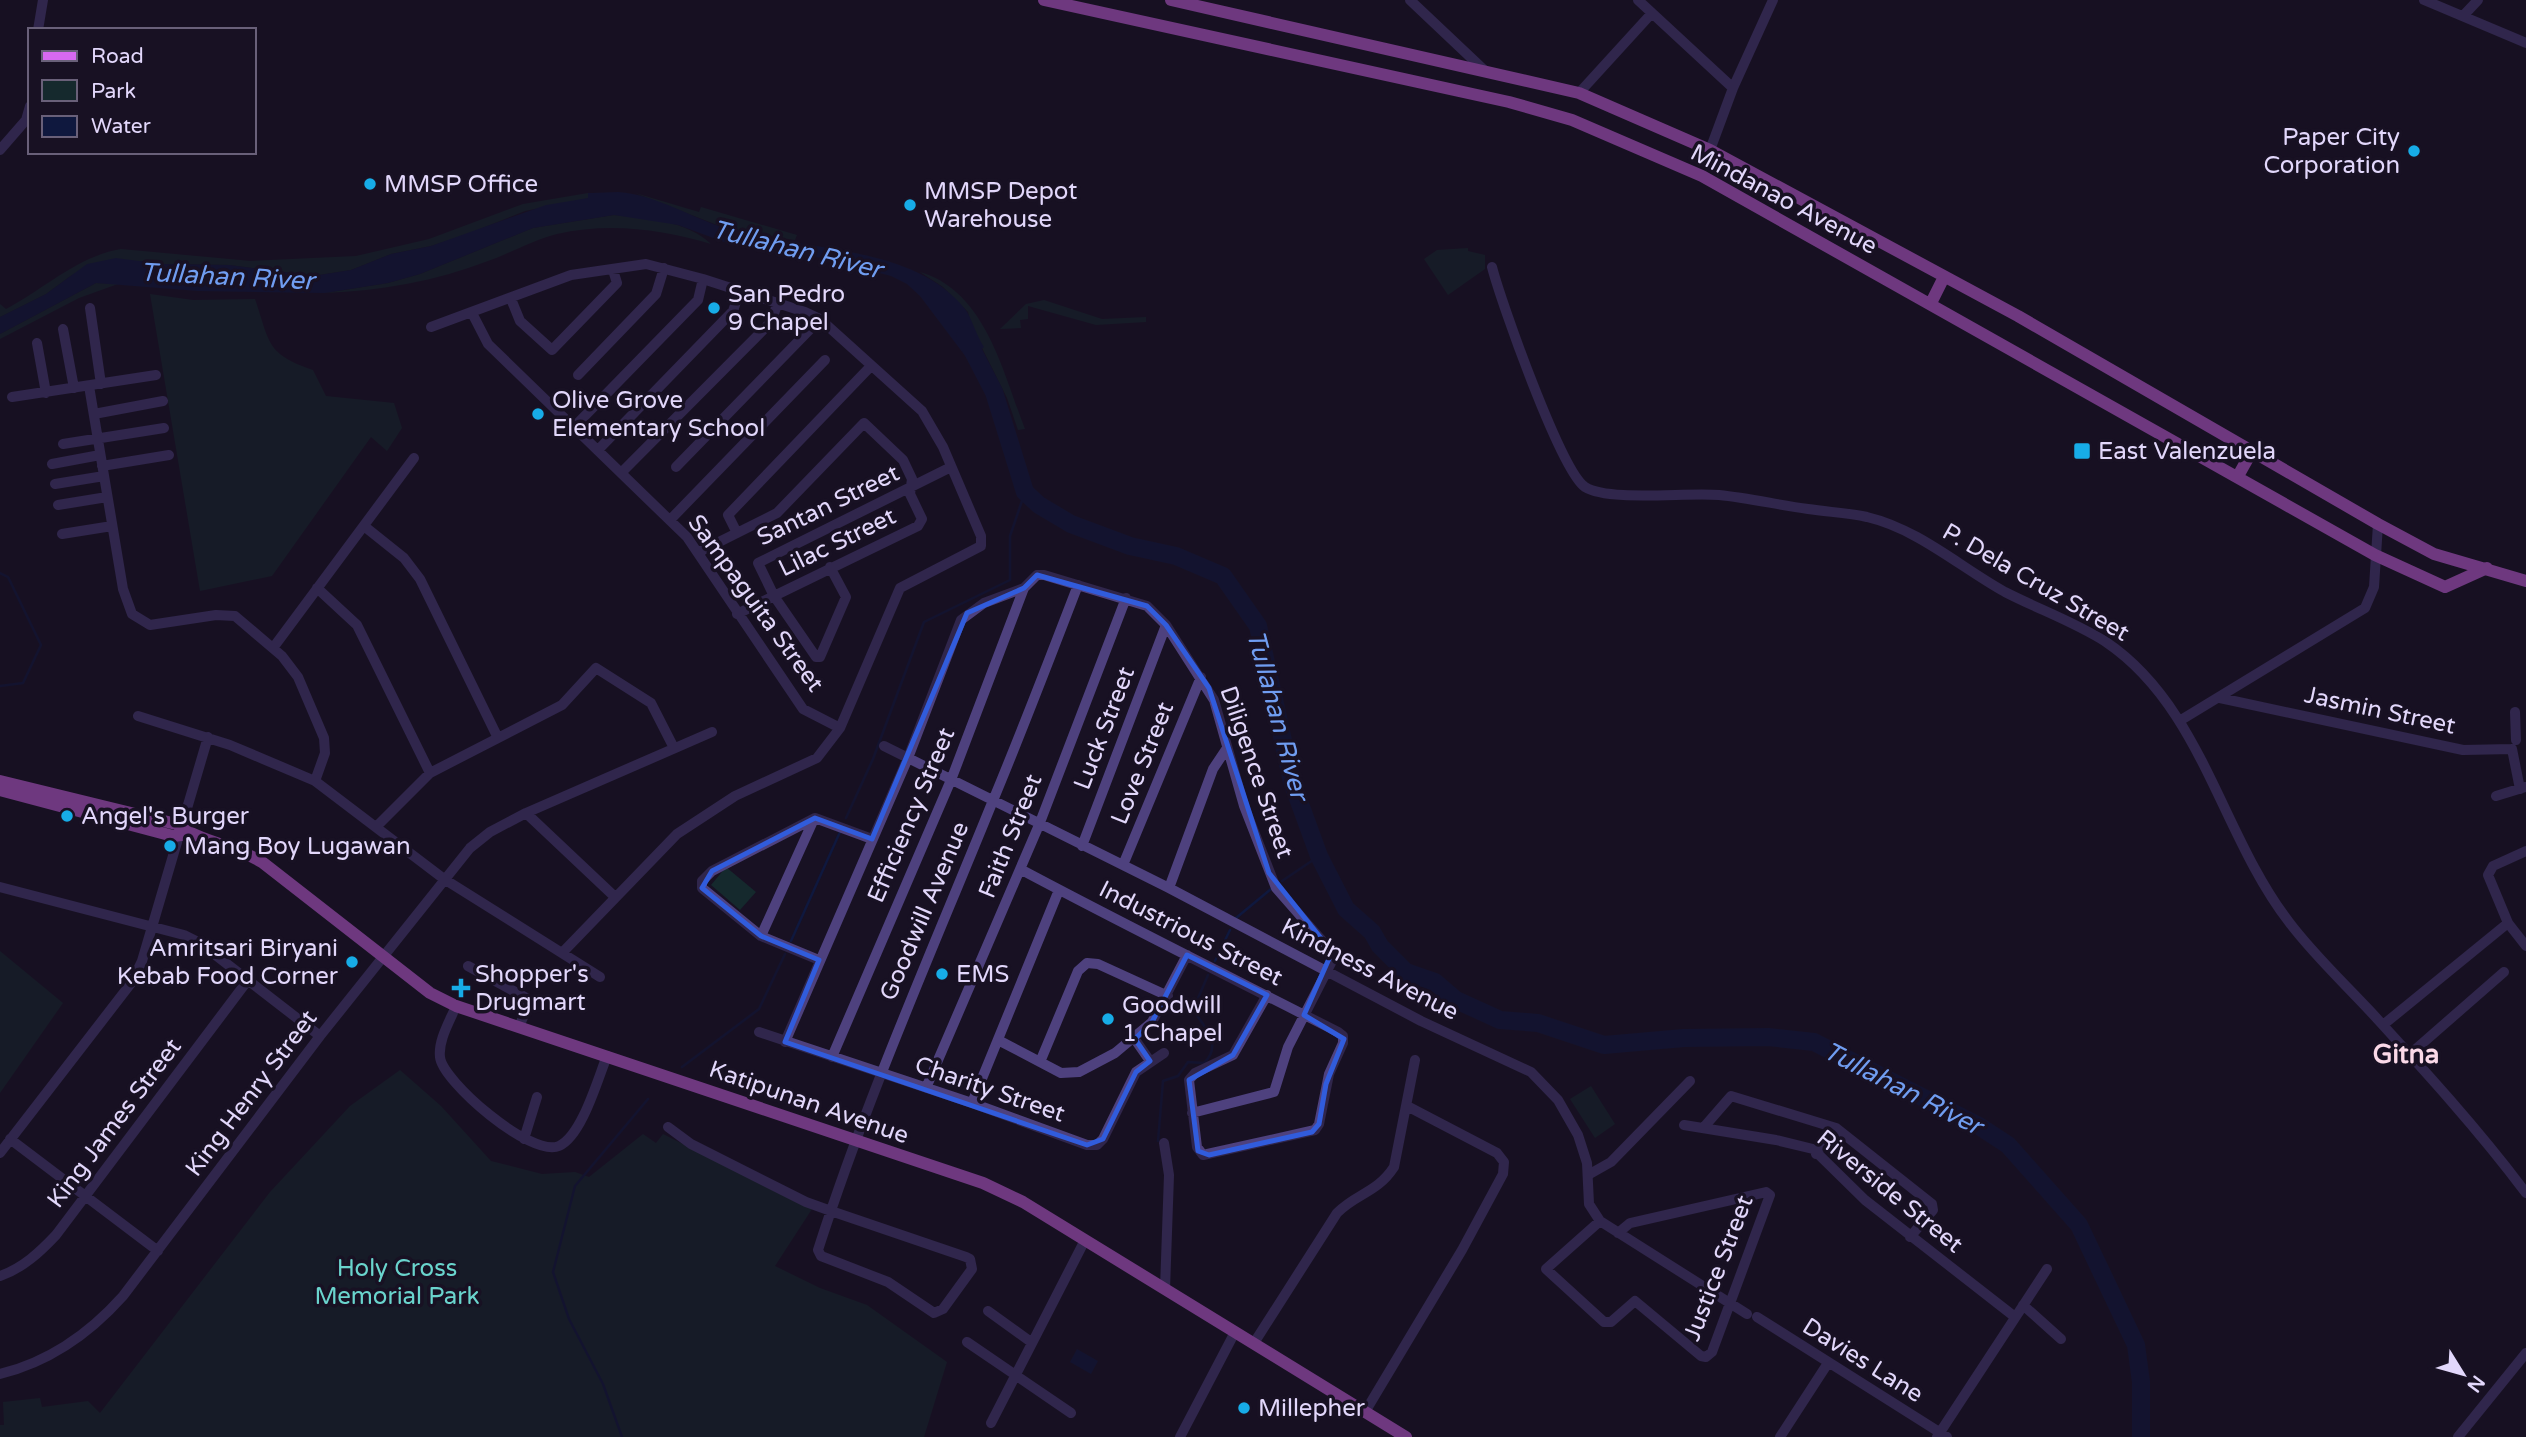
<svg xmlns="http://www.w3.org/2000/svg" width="2526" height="1437" font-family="'Varela Round',sans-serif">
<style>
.green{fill:#15292d}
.water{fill:#0f183e}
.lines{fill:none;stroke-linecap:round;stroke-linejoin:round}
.stream{stroke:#0f183e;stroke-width:2.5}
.river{stroke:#0f183e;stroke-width:18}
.minor{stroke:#4e417e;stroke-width:10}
.major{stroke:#d769f0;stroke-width:12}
.marked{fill:none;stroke:#315cdc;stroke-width:5;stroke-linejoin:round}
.poi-dot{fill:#17ace7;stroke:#181123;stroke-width:2.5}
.labels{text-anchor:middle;stroke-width:7;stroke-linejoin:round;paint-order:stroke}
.poi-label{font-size:24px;fill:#e2d7fb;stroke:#181123;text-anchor:start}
.street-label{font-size:24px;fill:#e2d7fb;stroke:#181123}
.park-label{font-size:24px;fill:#6ad4cd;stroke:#181123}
.water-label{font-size:26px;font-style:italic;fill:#709df1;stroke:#181123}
.neighbourhood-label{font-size:26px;font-weight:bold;fill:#fbd9e8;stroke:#181123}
</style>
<rect width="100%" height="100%" fill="#181123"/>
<path class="green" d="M588 193 589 198 525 211 470 233 431 246 391 254 351 270 313 276 229 265 161 264 148 260 72 275 46 294 0 317V304L6 309C44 289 78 256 121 249L251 261 356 256 429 239 523 204Z
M635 193 699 212 701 207 797 235 795 240 730 230Z
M614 215C647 219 686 220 711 244 662 229 608 222 557 234 533 240 511 253 488 261 436 281 380 291 325 293L388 283 420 274 533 228Z
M1468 248V251L1485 255V269L1448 295 1424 259 1437 250Z
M920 272C986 291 1003 373 1025 429L1018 430 1007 398 971 326 968 312 943 287Z
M96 283 118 284 79 298 0 339V334Z
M150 294 193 300 255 299C270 343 266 354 313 370L326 396 394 403 402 428 387 451 371 437 272 576 200 591Z
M1044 300 1102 319 1146 317V322L1096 325 1028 306V319L1020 320 1021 328 1000 329 1026 304Z
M726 867 756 892 740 910 711 885Z
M0 951 63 1003 0 1093Z
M400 1070 441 1106 491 1161 542 1174 575 1172 589 1177 643 1134 656 1143 663 1134 812 1209 775 1266 820 1288 867 1305 947 1362 924 1437H0V1425H4L3 1402 40 1398 42 1407 88 1401 100 1413 270 1192 350 1106Z
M1591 1086 1615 1124 1595 1138 1570 1099Z"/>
<path class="water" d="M618 192C658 195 691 218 728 229 801 251 914 244 965 309 971 316 977 337 984 347L969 361 920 296 907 284 891 276 805 254 727 243 678 225 614 215 533 228 420 274 388 283 325 293 198 291 96 283 0 334V317L46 294 87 264 116 258 162 264 229 265 313 276 351 270 391 254 431 246 546 205 588 198V193H592Z
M1077 1349 1098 1361 1091 1374 1070 1362Z"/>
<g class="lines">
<path class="stream" d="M0 573 8 577 41 645 23 683 0 686
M846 818 873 759 924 622 1010 580V536L1025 492
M1282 881 1319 856
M1236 918 1271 889
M791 941 840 832
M1215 961 1230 930
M682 1067 759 1009 785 954
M1158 1141 1163 1081 1178 1076 1188 1062 1204 1063C1223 1045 1205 1027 1193 1010L1208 975
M622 1437 603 1384 569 1319 553 1272 575 1186 648 1099"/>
<path class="river" d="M965 336 994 392 1025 492 1039 505 1071 524 1130 546 1176 556 1223 576 1258 626 1292 782 1319 856 1346 909 1372 932 1380 946 1406 972 1435 982 1456 1000 1500 1020 1538 1023 1604 1045 1684 1038 1768 1037 1814 1042 1979 1126 2008 1145 2079 1225 2136 1345 2141 1382V1437"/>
<path class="minor" d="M1410 0 1484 70
M1638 0 1733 88
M2424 0 2526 43
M2463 16 2478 0
M38 30 43 0
M1579 93 1652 13
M0 150 26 120 30 106
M1710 150 1733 88 1773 0
M1492 267C1501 302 1561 471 1585 487 1609 502 1687 492 1719 495 1749 498 1778 505 1808 509 1828 512 1848 513 1867 517 1918 529 1960 567 2005 592 2038 609 2075 622 2106 642 2202 707 2221 834 2289 922 2313 954 2343 982 2370 1011 2424 1070 2478 1129 2526 1193
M511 299 520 321 552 350 617 283 613 270
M90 308 101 384
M472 313 488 344 687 537 803 709 840 728
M431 327 571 275 646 264 703 279 805 312 820 319 922 411 943 447 981 536V546L900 588 840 728 817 758 735 796 677 834 562 953
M63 329 74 388
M37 343 46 393
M578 375 656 294 664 268
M89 386 123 589 132 614 150 625 216 615 235 616 282 656 298 677 324 738 325 753 315 781
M12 397 156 375
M94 414 163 401
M574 427 698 300 703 279
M63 444 164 428
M598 450 733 311 740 290
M52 464 100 455
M102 466 169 455
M676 467 820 319
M622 472 771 322 778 302
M55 484 104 476
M58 505 107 497
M670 520 825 360
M364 526 404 558 420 579 497 736
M737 533 728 515 871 366
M62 534 112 526
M699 552 777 513 864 423 903 460 912 479 910 494 922 519 918 526 737 614
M830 567 846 597 820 657H816L774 596 758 563 951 467
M317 588 357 625 430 773
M273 648 414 458
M2220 698 2463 750 2512 749
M2515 712 2516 740
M138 716 230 745 315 781 444 879 600 977
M2181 720 2365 608 2374 587 2378 524
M884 746 1169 888 1421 1021 1531 1072 1558 1100 1578 1135 1587 1163 1589 1204 1600 1221 1747 1314
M2512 749 2520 789
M2496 796 2525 787
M526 813 615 897
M376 827 430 773 562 705 596 668 651 703 674 748
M1082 846 1166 625
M2526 851 2493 866 2488 875 2508 923 2526 946
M1123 865 1201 677
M1020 869C1125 925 1232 978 1338 1032L1343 1036V1043L1329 1074 1319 1124 1315 1130 1203 1155 1197 1147 1189 1080 1195 1073 1233 1055 1267 995
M0 887 184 935 200 943 320 1036
M1169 888 1213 769 1227 748
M761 936 814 819
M819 960 761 936 702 888V881L712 871 815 818 872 839
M468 966 530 1000 519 1027
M456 1006C450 1021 438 1040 440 1057 442 1081 531 1158 559 1146 582 1136 598 1078 607 1056
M2383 1025 2508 923
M759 1032 972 1103 1087 1145H1097L1103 1139 1136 1072 1164 1053
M1134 1038 1150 1061
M998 1040 1061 1073 1079 1072 1115 1053 1152 1022 1187 955
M785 1042 908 758 961 620 984 603 1024 588 1037 575H1044L1147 606 1166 625 1214 700 1244 806 1276 888 1332 952 1331 963 1288 1047 1274 1092 1192 1113
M2409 1055 2504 972
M832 1057 951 780 1024 588
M1040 1062 1078 971 1087 963 1098 964 1168 996
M926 1088 1039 825 1126 598
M972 1103 1059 890
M1684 1125 1776 1140 1813 1149 1865 1200 2015 1317
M668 1127 691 1144 806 1202 831 1211 966 1257 970 1259 972 1269 943 1309 934 1313 888 1282 821 1256 818 1250C867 1097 932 951 992 803 1022 731 1050 658 1078 585
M1704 1127 1731 1096 1836 1128 1932 1204 1933 1210 1910 1237
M10 1139 158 1251
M524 1139 537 1097
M1164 1143 1169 1175 1165 1289
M0 1153 132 982 142 961 208 737
M1816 1154 1836 1128
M1588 1175 1611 1162 1690 1081
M1600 1221 1546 1269 1604 1322H1611L1635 1301 1701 1356 1706 1357 1712 1352 1770 1195 1766 1192 1630 1223 1618 1233
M0 1276C23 1268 40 1252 56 1235L248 980
M2023 1305 2061 1339
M988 1311 1031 1342
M1757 1317 1947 1437
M967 1342 1071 1413
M1254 1343 1337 1213C1357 1193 1377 1193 1394 1167L1415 1060
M0 1374C49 1362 90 1333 123 1296L320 1036 470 848 490 832 526 813 712 732
M1365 1412 1462 1250 1503 1174 1504 1162 1497 1153 1407 1106
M991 1423 1085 1240
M1180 1437 1235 1332
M1780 1437 1828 1363
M1937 1437 2047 1269
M2458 1437 2526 1353"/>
<path class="major" d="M1044 0 1509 102 1572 120 1702 176 2375 555 2445 587 2487 568
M1171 0 1579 93 1710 150 2018 316 2378 524 2434 554 2526 581
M1931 303 1944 277
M2238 476 2252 451
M0 781 176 824C201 842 234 845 262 862L430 993 456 1006 983 1183 1023 1202 1406 1437
M0 790 173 836 190 834"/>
</g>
<path d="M0 0H2526V1437H0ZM1037 575 1147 606 1166 625 1209 688 1269 873 1332 952 1304 1015 1344 1039 1326 1084 1319 1124 1312 1132 1209 1155 1198 1151 1189 1080 1233 1055 1267 995 1187 955 1152 1022 1135 1039 1150 1061 1136 1072 1103 1139 1087 1145 785 1042 819 960 761 936 702 888 712 871 815 818 872 839 967 613 1024 588Z" fill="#181123" fill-opacity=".55" fill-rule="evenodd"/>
<path class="marked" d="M1037 575 1147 606 1166 625 1209 688 1269 873 1332 952 1304 1015 1344 1039 1326 1084 1319 1124 1312 1132 1209 1155 1198 1151 1189 1080 1233 1055 1267 995 1187 955 1152 1022 1135 1039 1150 1061 1136 1072 1103 1139 1087 1145 785 1042 819 960 761 936 702 888 712 871 815 818 872 839 967 613 1024 588Z"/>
<g class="poi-dot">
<circle cx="2414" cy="151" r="7"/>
<circle cx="370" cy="184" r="7"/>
<circle cx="910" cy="205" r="7"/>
<circle cx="714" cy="308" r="7"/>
<circle cx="538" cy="414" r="7"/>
<rect x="2073" y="442" width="18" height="18" rx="3.5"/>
<circle cx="67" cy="816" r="7"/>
<circle cx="170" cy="846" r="7"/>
<circle cx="352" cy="962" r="7"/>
<circle cx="942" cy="974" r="7"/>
<path d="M457.5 977.5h7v7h7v7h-7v7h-7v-7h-7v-7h7z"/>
<circle cx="1108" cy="1019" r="7"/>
<circle cx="1244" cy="1408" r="7"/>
</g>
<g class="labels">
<g class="poi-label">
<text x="2400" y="145" text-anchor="end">Paper City<tspan x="2400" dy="28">Corporation</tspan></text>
<text x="384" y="192">MMSP Office</text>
<text x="924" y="199">MMSP Depot<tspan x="924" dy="28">Warehouse</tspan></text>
<text x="728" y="302">San Pedro<tspan x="728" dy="28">9 Chapel</tspan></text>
<text x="552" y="408">Olive Grove<tspan x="552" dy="28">Elementary School</tspan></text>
<text x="2098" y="459">East Valenzuela</text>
<text x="81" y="824">Angel's Burger</text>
<text x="184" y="854">Mang Boy Lugawan</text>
<text x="338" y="956" text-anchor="end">Amritsari Biryani<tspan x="338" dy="28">Kebab Food Corner</tspan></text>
<text x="475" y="982">Shopper's<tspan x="475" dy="28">Drugmart</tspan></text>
<text x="956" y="982">EMS</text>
<text x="1122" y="1013">Goodwill<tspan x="1122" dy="28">1 Chapel</tspan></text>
<text x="1258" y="1416">Millepher</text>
</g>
<g class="street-label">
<text transform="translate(1784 199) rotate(28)" y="8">Mindanao Avenue</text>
<text transform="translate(828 505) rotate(-26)" y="8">Santan Street</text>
<text transform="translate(837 542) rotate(-26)" y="8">Lilac Street</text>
<text transform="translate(2036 582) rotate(30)" y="8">P. Dela Cruz Street</text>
<text transform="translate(756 603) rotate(54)" y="8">Sampaguita Street</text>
<text transform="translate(2380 710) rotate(12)" y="8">Jasmin Street</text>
<text transform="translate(1104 728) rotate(-69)" y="8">Luck Street</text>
<text transform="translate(1142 763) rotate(-68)" y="8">Love Street</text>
<text transform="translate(1257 772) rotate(71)" y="8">Diligence Street</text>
<text transform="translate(911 815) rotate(-67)" y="8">Efficiency Street</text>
<text transform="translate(1010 836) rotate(-68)" y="8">Faith Street</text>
<text transform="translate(924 911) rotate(-67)" y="8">Goodwill Avenue</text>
<text transform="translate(1191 933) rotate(27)" y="8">Industrious Street</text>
<text transform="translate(1370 969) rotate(27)" y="8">Kindness Avenue</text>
<text transform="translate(990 1089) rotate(19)" y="8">Charity Street</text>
<text transform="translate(251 1093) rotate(-53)" y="8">King Henry Street</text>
<text transform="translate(809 1102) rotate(19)" y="8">Katipunan Avenue</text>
<text transform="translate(114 1123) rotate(-53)" y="8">King James Street</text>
<text transform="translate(1890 1191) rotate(39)" y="8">Riverside Street</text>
<text transform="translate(1718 1268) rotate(-69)" y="8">Justice Street</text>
<text transform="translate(1863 1360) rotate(32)" y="8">Davies Lane</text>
</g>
<g class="park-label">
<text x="397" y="1276">Holy Cross<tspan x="397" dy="28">Memorial Park</tspan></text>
</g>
<g class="water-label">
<text transform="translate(797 249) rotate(14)" y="9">Tullahan River</text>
<text transform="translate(227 276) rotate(3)" y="9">Tullahan River</text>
<text transform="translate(1278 715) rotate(75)" y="9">Tullahan River</text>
<text transform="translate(1903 1088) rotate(27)" y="9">Tullahan River</text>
</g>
<g class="neighbourhood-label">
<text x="2406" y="1063">Gitna</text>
</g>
</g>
<rect x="28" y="28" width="228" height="126" fill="#181123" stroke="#696079" stroke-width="2"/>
<rect x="42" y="51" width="35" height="10" fill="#d769f0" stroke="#696079" stroke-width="2"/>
<text x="91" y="63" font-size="21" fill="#e2d7fb">Road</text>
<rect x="42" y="80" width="35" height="21" fill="#15292d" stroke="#696079" stroke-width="2"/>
<text x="91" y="98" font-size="21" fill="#e2d7fb">Park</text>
<rect x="42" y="116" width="35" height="21" fill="#0f183e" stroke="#696079" stroke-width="2"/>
<text x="91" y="133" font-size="21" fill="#e2d7fb">Water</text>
<g transform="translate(2463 1374) rotate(127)" stroke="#181123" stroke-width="5" paint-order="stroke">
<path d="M0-5L12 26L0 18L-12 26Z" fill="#e2d7fb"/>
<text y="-10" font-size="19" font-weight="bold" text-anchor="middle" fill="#e2d7fb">N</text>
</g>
</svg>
